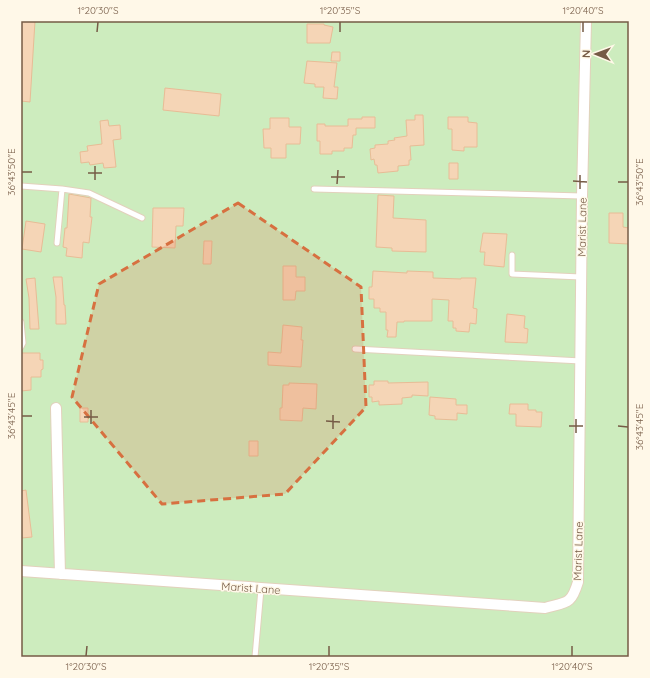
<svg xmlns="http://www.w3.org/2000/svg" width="650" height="678" font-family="Quicksand,sans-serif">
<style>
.green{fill:#cdecbe}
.building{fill:#f5d5b6;stroke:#e8bc96}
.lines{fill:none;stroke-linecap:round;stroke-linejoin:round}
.lane-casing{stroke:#e2d1bc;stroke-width:7}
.street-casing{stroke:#e2d1bc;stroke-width:12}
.lane{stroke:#fff;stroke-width:5}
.street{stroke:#fff;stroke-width:10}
.marked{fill:#d77040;fill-opacity:0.2;stroke:#d77040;stroke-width:3;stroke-dasharray:8 5;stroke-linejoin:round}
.ticks{fill:none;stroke:#765b46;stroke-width:1.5}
.labels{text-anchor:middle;stroke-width:3;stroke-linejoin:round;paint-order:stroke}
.street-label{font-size:11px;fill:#765b46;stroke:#fff8e8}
.neatline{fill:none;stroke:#765b46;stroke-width:1.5}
.ticks-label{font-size:10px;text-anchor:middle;fill:#765b46}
</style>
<rect width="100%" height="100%" fill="#fef5e0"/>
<path class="green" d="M21 21H629V657H21Z"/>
<path class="building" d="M21 21H35L30 102 21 101Z
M307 24H324V25L333 27 330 43H307Z
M332 52H340V61H331Z
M307 61 337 63 334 87H338L337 99 323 98 324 87H315V84L304 83Z
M165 88 221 94 219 116 163 110Z
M415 115H423L424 145 410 146 411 160H409V165L398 166V171L378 173 377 165H375L374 159 371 160 370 149 375 148V145L388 144V141L395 140 394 138 407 136 406 120H415Z
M362 117H375V128H356V135H353L352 148H344V151H332V154H320V141H317V124H325V126H348V119H362Z
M448 117H468V122L477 123V147H464V151L452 150V129H448Z
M270 118H289V127H301L300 144H286V158H271V148H264L263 129H270Z
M108 120 109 126 120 125 121 139 113 140 116 167 104 168 103 163 90 165 89 162 81 163 80 152 88 151 87 146 102 144 100 121Z
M449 163H458V179H449Z
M69 194 91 198 90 217H92L89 243 83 242 82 258 66 256 67 248 63 247 65 228H67Z
M378 195 394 196 393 218 426 220V252L392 251V248L376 247Z
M153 208H184L183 226H176L175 248 152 247Z
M609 213H623V227L629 228V244L609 243Z
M26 221 45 224 41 252 22 249Z
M483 233 507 234 504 267 484 265 485 252H480Z
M204 241H212L211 264H203Z
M283 266H296V277H305V291H296L295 300H283Z
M373 271 407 273V271L433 272V278L461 279V278H476L473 308 477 309 476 324 470 323 469 332 456 331V328H453V321H448L449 300 432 299V321H404V322H397L396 337H387L388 330H386V312H380V308H374V299H369V287H372Z
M53 277H62L64 305H65L66 324H56V297Z
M35 278 39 329H30L29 298 26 279Z
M507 314 525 316 524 328 528 329 527 343 505 342Z
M283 325 302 327 301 340H303L301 367 268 365V352L281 353Z
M21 353H40V360H43V369L41 370V377H31V390L21 391Z
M374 381H388V383L428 382V396L412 395V397L402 398V404L379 405V401L372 402V397H369V385H374Z
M289 383 317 384 316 409 303 408 302 421 280 420V408H282L283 385H289Z
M430 397 456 399V405H467V414L457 413V420L435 419V416L429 415Z
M510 404H528V410H536V412H542L541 427 516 426V414H509Z
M80 408H88V422H80Z
M249 441H258V456H249Z
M26 490 32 537 22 538 21 491Z"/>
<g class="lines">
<defs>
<path id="lane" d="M21 186 62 189 57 243
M62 189 89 193 142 218
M314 189 582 196
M512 255V274L581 277
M21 322 23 343 21 347
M355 349 581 361
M255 657 261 589"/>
<path id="street" d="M56 408 60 574
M21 571 545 608C567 602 571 605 578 582L582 196 586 21"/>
</defs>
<use href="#lane" class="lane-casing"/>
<use href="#street" class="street-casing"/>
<use href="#lane" class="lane"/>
<use href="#street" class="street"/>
</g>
<path class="marked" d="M238 203 361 287 366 407 285 494 162 504 72 397 99 284Z"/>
<path class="ticks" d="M97 32 98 22M340 32V22M583 32V22M22 172H32M88 173H102M331 177H345M95 180V166M573 181 587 182M618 182H628M337 184 338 170M580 189V175M22 416H32M84 417H98M326 421 340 422M91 424V410M569 426H583M618 426 628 427M333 429V415M576 433V419M86 656 87 646M329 656V646M572 656V646"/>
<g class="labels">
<g class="street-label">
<text transform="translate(582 227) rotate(-89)" y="4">Marist Lane</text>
<text transform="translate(578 551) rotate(-88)" y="4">Marist Lane</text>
<text transform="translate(251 588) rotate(4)" y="4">Marist Lane</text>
</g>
</g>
<rect width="650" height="678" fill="none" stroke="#fff8e8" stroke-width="44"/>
<g transform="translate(596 54) rotate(271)" stroke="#fff8e8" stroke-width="3" paint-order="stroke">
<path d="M0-3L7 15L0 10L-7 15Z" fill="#765b46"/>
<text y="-6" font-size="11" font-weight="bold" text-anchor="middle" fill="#765b46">N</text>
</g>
<rect x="22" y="22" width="606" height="634" class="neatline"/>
<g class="ticks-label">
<text x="98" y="14">1°20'30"S</text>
<text x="340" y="14">1°20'35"S</text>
<text x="583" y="14">1°20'40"S</text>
<text transform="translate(11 172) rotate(-90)" y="4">36°43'50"E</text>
<text transform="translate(639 182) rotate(-90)" y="4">36°43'50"E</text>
<text transform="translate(11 416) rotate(-90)" y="4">36°43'45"E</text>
<text transform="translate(639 427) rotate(-90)" y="4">36°43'45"E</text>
<text x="86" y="670">1°20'30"S</text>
<text x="329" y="670">1°20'35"S</text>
<text x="572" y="670">1°20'40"S</text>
</g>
</svg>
